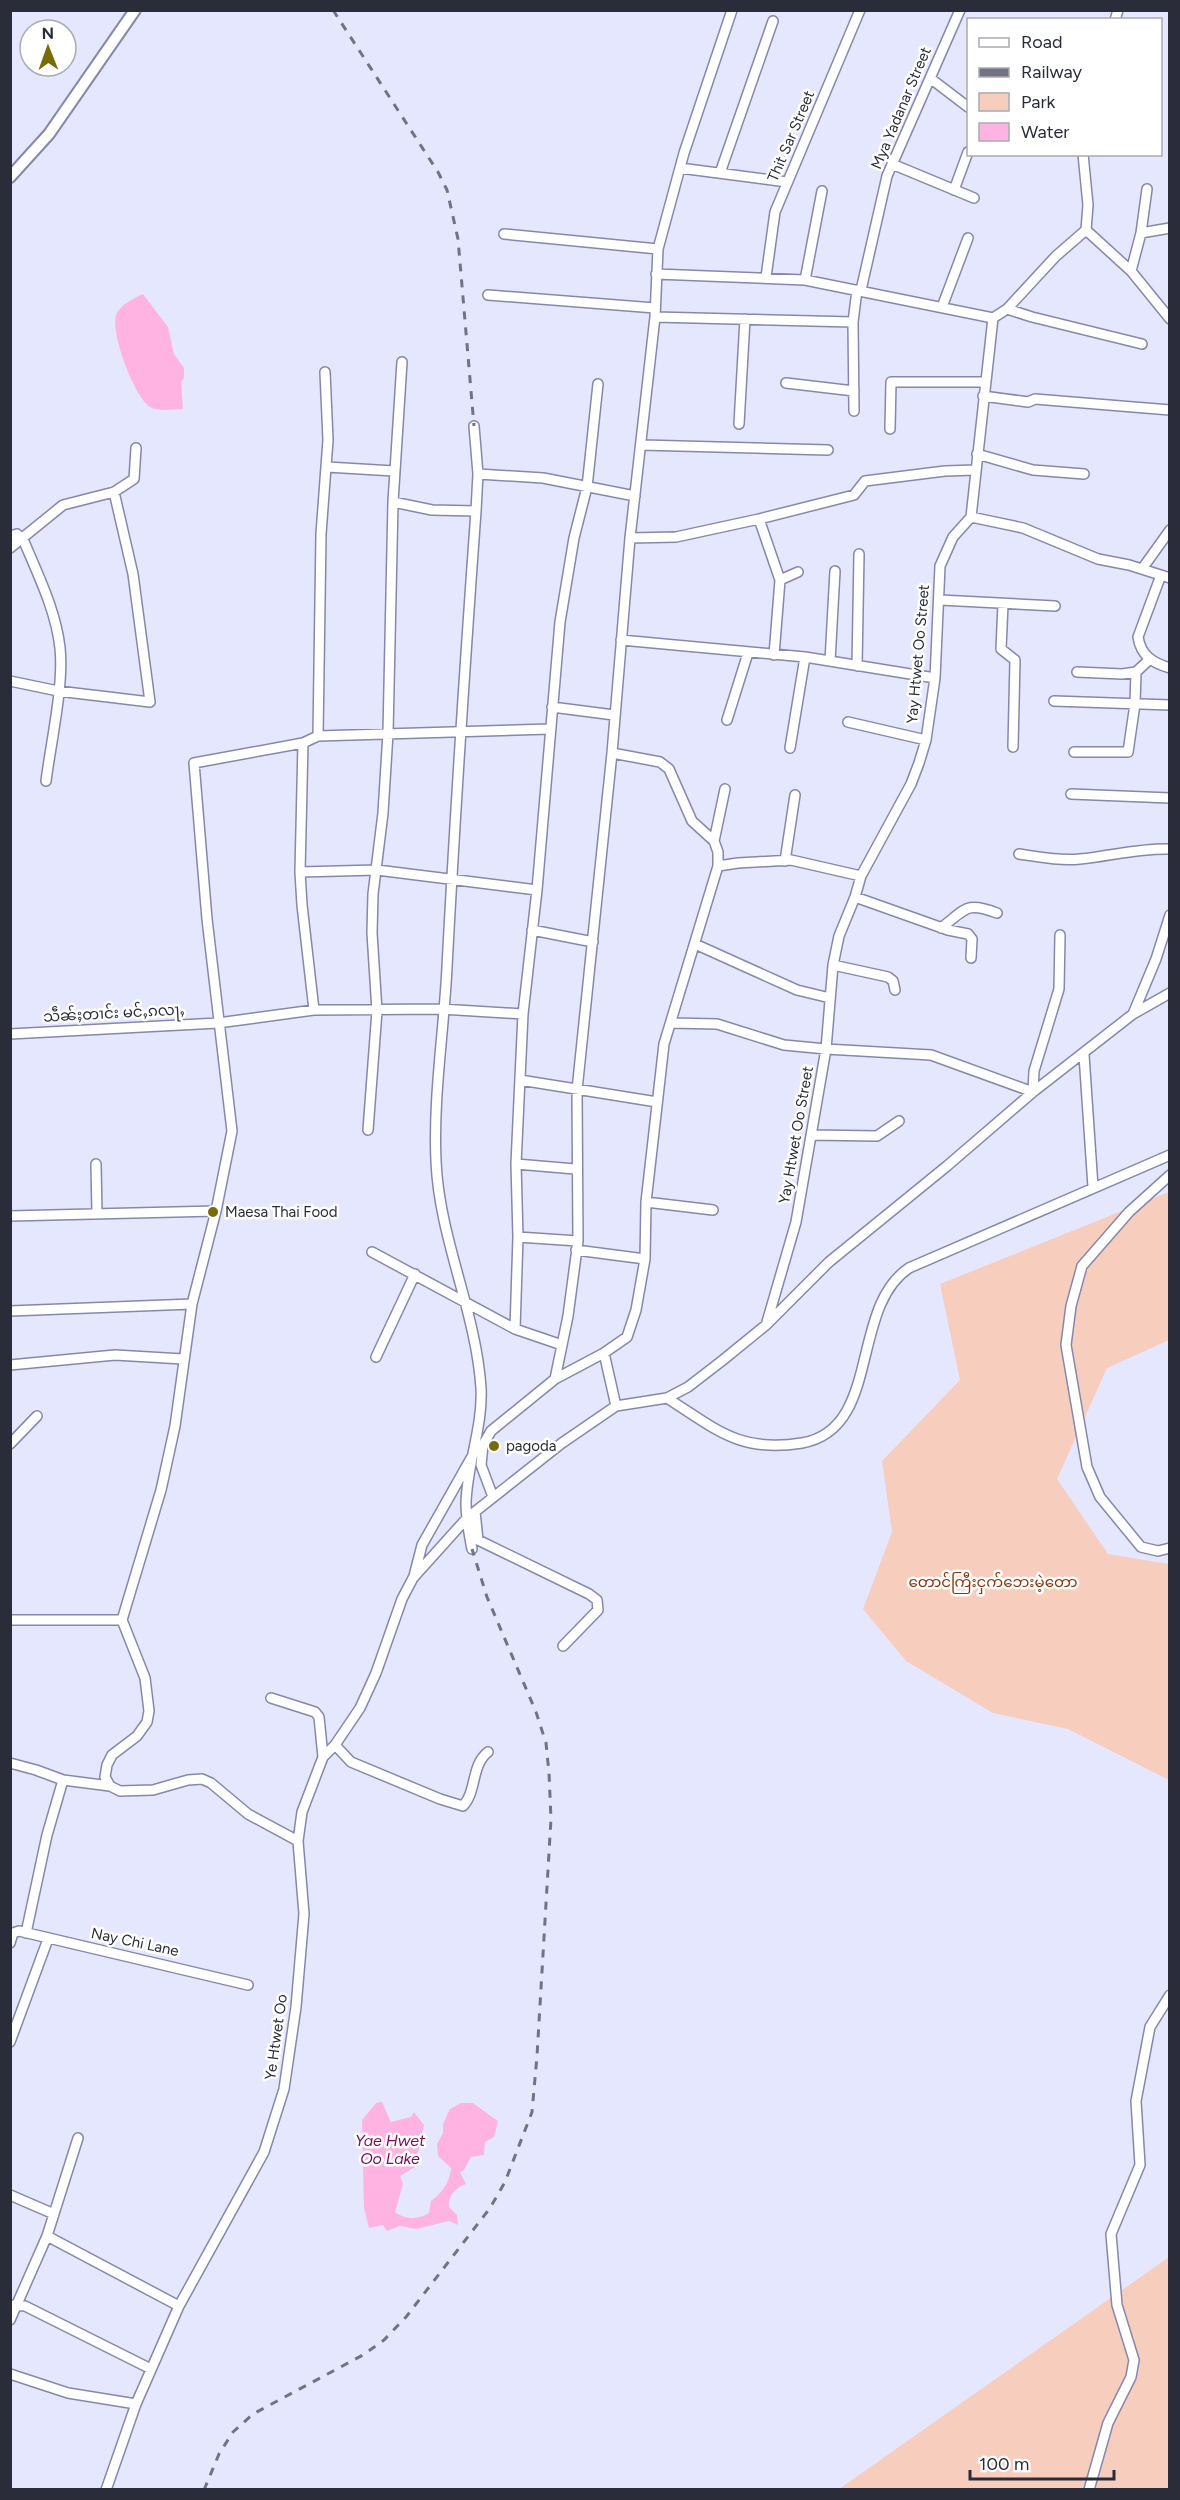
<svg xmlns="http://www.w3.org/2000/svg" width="1180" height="2500" font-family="Figtree,'Noto Sans Myanmar',sans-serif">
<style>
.green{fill:#f7cdbe}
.water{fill:#feb3e3}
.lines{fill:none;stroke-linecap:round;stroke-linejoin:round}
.minor-casing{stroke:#8588ac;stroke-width:12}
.tertiary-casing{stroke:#8588ac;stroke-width:14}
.minor{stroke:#fff;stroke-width:9}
.tertiary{stroke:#fff;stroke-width:10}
.rail{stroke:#717384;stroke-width:3;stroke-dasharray:8 8;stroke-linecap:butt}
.poi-dot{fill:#796c07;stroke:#fff;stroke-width:2}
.labels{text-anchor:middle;stroke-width:5;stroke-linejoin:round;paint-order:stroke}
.street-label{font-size:15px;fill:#2a2c3a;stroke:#fff}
.poi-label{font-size:15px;fill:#2a2c3a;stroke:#fff;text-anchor:start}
.park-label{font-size:15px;fill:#8b340b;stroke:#fff}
.water-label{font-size:16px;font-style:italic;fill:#780a5e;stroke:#fff}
</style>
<rect width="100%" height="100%" fill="#e5e7ff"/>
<path class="green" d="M1169 1192V1340L1107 1368 1057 1479 1108 1554 1169 1564V1780L1068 1729 993 1713 906 1661 863 1609 892 1532 882 1461 960 1380 940 1284Z
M1169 2257V2489H839Z"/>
<path class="water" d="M143 294 168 327 174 354 184 368V378L181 382 183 409C174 409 158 412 150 407 135 399 108 329 117 313 122 304 134 298 143 294Z
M382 2102 391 2122 411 2117 414 2112 424 2125 415 2167 400 2176 403 2184 395 2212C405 2220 418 2220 429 2213L431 2201C442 2193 450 2182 451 2168L438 2156 437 2144 443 2133V2124L450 2109 461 2103H473L498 2121 494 2137 485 2142 484 2155 471 2157 464 2170 460 2172 466 2184C455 2188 448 2196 449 2207L457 2215 458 2225 449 2221 416 2229 400 2226 387 2231 383 2225 369 2228 364 2208 362 2120 376 2103Z"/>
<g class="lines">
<defs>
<path id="minor" d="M1115 20 1118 10
M930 78 968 107
M892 164 974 198
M680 168 787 182
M720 173 773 21
M954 190 968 152
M1086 230 1131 271 1170 319
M1141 233 1147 189
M504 234 658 249
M1131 271 1141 233 1170 228
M656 274 805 280 993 318
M766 277 775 212 860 10
M805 280 822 191
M861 290 887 176 960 10
M488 295 655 308
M942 307 968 238
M1007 309 1032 317 1142 344
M655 317 853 322
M786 383 854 391
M983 396 1028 402 1035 399 1170 410
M854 411 853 322 857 290
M739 424 745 319
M890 429 891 382H985
M642 445 828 450
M977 454 1033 470 1084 474
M327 467 394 471
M478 474 543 478 635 496
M393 502 432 510 476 511
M971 517 1023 528 1098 559 1129 565 1170 578
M759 519 780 580 774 655
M10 536 17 534 23 539C37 573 56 610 60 648 64 685 51 742 46 781
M630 538 676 537 759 519 854 495 865 481 945 471 976 470
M10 548 63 505 114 492 134 479 136 448
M1142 569 1170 530
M1161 575 1138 637C1141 656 1153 663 1170 668
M780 580 798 572
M940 600 1055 606
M1003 604 1001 649 1015 660 1013 747
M621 640 805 657 935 678
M830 661 835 571
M857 666 859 554
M1077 672 1122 674 1136 672 1149 660
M10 681 58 691 150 702 133 574 114 492
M1054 701 1170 705
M552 707 614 715
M727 720 748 653
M848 722 926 740
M318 736 549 729
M303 743 300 872 302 905 314 1010
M790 748 805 657
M1074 752H1128L1135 704 1136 672
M612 753 660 762 669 769 692 821 714 841 718 852V866L738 863 791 860 861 876
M1071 794 1170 798
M714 841 725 789
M1019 854C1039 857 1060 861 1080 859 1111 856 1139 848 1170 849
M785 861 795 795
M300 872 377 870 537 890
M855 897 948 930 968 934 972 939 971 958
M941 928C966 909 966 901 997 913
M532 930 593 942
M695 944 797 990 830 998
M833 965 888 977 893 981 895 990
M1133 1014 1156 959 1170 915
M672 1023 717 1024 784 1045 826 1049 931 1055 1033 1092 1034 1071 1059 989 1060 935
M10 1034 218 1023 314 1010 441 1009 523 1014
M1084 1055 1093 1187
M520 1080 657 1102
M368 1130 377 1011 372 933 373 894 383 813 388 733 393 502 402 362
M811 1135 877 1136 899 1121
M96 1164 97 1214
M516 1164 575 1169
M1170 1175 1129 1212 1082 1266 1071 1306 1066 1345 1087 1467 1100 1497 1141 1547 1158 1551 1170 1548
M646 1202 713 1210
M10 1216 216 1211
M518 1237 578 1241
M576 1250 645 1259
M372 1252 515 1329 562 1345
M10 1311 192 1304
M767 1322 796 1222 826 1049 833 965 839 936 855 897 861 876 911 784 919 763 926 740 935 678 940 566 953 537 971 517 993 318 1007 309 1056 256 1086 230 1088 205 1083 154
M515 1329 518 1237 516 1164 523 1014 537 890 560 622 574 538 587 487 598 384
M604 1353 616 1406
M376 1357 415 1274
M10 1365 115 1355 183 1359
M555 1379 604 1353 627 1337 636 1310 645 1259 646 1202 664 1044 718 866
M667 1398C717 1430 740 1453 802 1443 882 1429 849 1308 909 1268L1170 1155
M10 1444 37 1416
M483 1445 481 1465 493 1497
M475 1512 478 1540 589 1594 597 1600 598 1610 563 1646
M472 1549C469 1534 466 1518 466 1503 467 1464 483 1427 481 1388 476 1311 439 1238 436 1161 433 1097 444 1031 447 967 455 815 465 663 476 511L478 474 474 426
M414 1576 422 1545 474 1453 483 1445 491 1431 555 1379 568 1316 578 1241 577 1090 612 753 630 538 655 317 658 249 684 153 732 10
M10 1620H122
M271 1698 315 1712 319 1717 323 1757
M335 1745 351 1762 440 1799 463 1806C477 1791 471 1765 488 1752
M10 1763 36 1770 63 1780 110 1786 120 1791 153 1790 188 1780 202 1779 211 1783 248 1814 298 1841
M110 1786 105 1777 107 1765 112 1755 137 1736 147 1722 149 1711 145 1678 122 1620 161 1490 175 1426 192 1304 216 1211 232 1131 207 919 194 763 303 743 318 736 321 534 328 440 325 372
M26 1933 47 1835 63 1780
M10 1943 13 1933 19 1931 248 1985
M10 2042 48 1939
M10 2195 54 2214
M47 2236 179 2306
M10 2305 25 2306 151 2369
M10 2320 47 2236 78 2138
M10 2374 68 2393 136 2404
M106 2490 136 2404 179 2306 264 2152 284 2089 296 2007 304 1914 298 1841 302 1812 323 1757 335 1745 360 1708 376 1673 402 1599 413 1578 467 1518 562 1443 616 1406 667 1398 688 1387 723 1360 766 1325 829 1262 947 1166 1033 1092 1133 1014 1170 993
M1089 2490 1108 2423 1131 2377 1134 2360 1117 2305 1111 2234 1140 2165 1136 2101 1150 2027 1170 1995"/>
<path id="tertiary" d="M10 177 49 134 135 10"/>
</defs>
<use href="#minor" class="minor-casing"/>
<use href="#tertiary" class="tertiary-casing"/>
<use href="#minor" class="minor"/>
<use href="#tertiary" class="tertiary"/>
<path class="rail" d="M333 10 438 172 447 190 458 239 474 426
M204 2490 219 2454 233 2432 253 2414 363 2355 384 2340 406 2317 490 2208 505 2182 532 2112 537 2056 551 1819 549 1773 546 1743 536 1712 487 1597 472 1549"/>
</g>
<g class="poi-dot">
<circle cx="213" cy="1212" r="6"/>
<circle cx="494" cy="1446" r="6"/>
</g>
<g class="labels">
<g class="street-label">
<text transform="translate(901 108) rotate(-67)" y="5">Mya Yadanar Street</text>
<text transform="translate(791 136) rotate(-67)" y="5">Thit Sar Street</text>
<text transform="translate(918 654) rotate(-85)" y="5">Yay Htwet Oo Street</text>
<text transform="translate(114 1013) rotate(-3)" y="5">သဵၼ်ႈတၢင်း မင်ႇၵလႃႇ</text>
<text transform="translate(796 1135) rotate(-80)" y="5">Yay Htwet Oo Street</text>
<text transform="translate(135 1942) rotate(12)" y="5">Nay Chi Lane</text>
<text transform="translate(276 2037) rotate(-82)" y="5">Ye Htwet Oo</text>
</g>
<g class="poi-label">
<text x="225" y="1217">Maesa Thai Food</text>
<text x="506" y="1451">pagoda</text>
</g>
<g class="park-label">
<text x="993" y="1587">တောင်ကြီးငှက်ဘေးမဲ့တော</text>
</g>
<g class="water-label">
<text x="390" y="2146">Yae Hwet<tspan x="390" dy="18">Oo Lake</tspan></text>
</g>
</g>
<rect width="1180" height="2500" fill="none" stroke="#2a2c3a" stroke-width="24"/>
<rect x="967" y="18" width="195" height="138" fill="#ffffff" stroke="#aaabb0" stroke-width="1.5"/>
<rect x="979" y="38" width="30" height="9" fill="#ffffff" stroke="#aaabb0" stroke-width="1.5"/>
<text x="1021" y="48" font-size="18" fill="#2a2c3a">Road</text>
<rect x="979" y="68" width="30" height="9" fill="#717384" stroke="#aaabb0" stroke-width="1.5"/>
<text x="1021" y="78" font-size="18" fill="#2a2c3a">Railway</text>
<rect x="979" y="93" width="30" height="18" fill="#f7cdbe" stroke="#aaabb0" stroke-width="1.5"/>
<text x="1021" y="108" font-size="18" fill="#2a2c3a">Park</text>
<rect x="979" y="123" width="30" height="18" fill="#feb3e3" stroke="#aaabb0" stroke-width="1.5"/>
<text x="1021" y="138" font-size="18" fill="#2a2c3a">Water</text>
<g transform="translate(48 48) rotate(359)"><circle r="28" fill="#ffffff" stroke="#aaabb0" stroke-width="1.5"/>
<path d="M0-4.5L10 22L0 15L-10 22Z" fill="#796c07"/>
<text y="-9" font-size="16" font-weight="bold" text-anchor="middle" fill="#2a2c3a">N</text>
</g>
<path d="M970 2470v9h144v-9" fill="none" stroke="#2a2c3a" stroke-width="3"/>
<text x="979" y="2470" font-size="18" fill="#2a2c3a" stroke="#ffffff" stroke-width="4.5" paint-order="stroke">100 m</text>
</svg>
